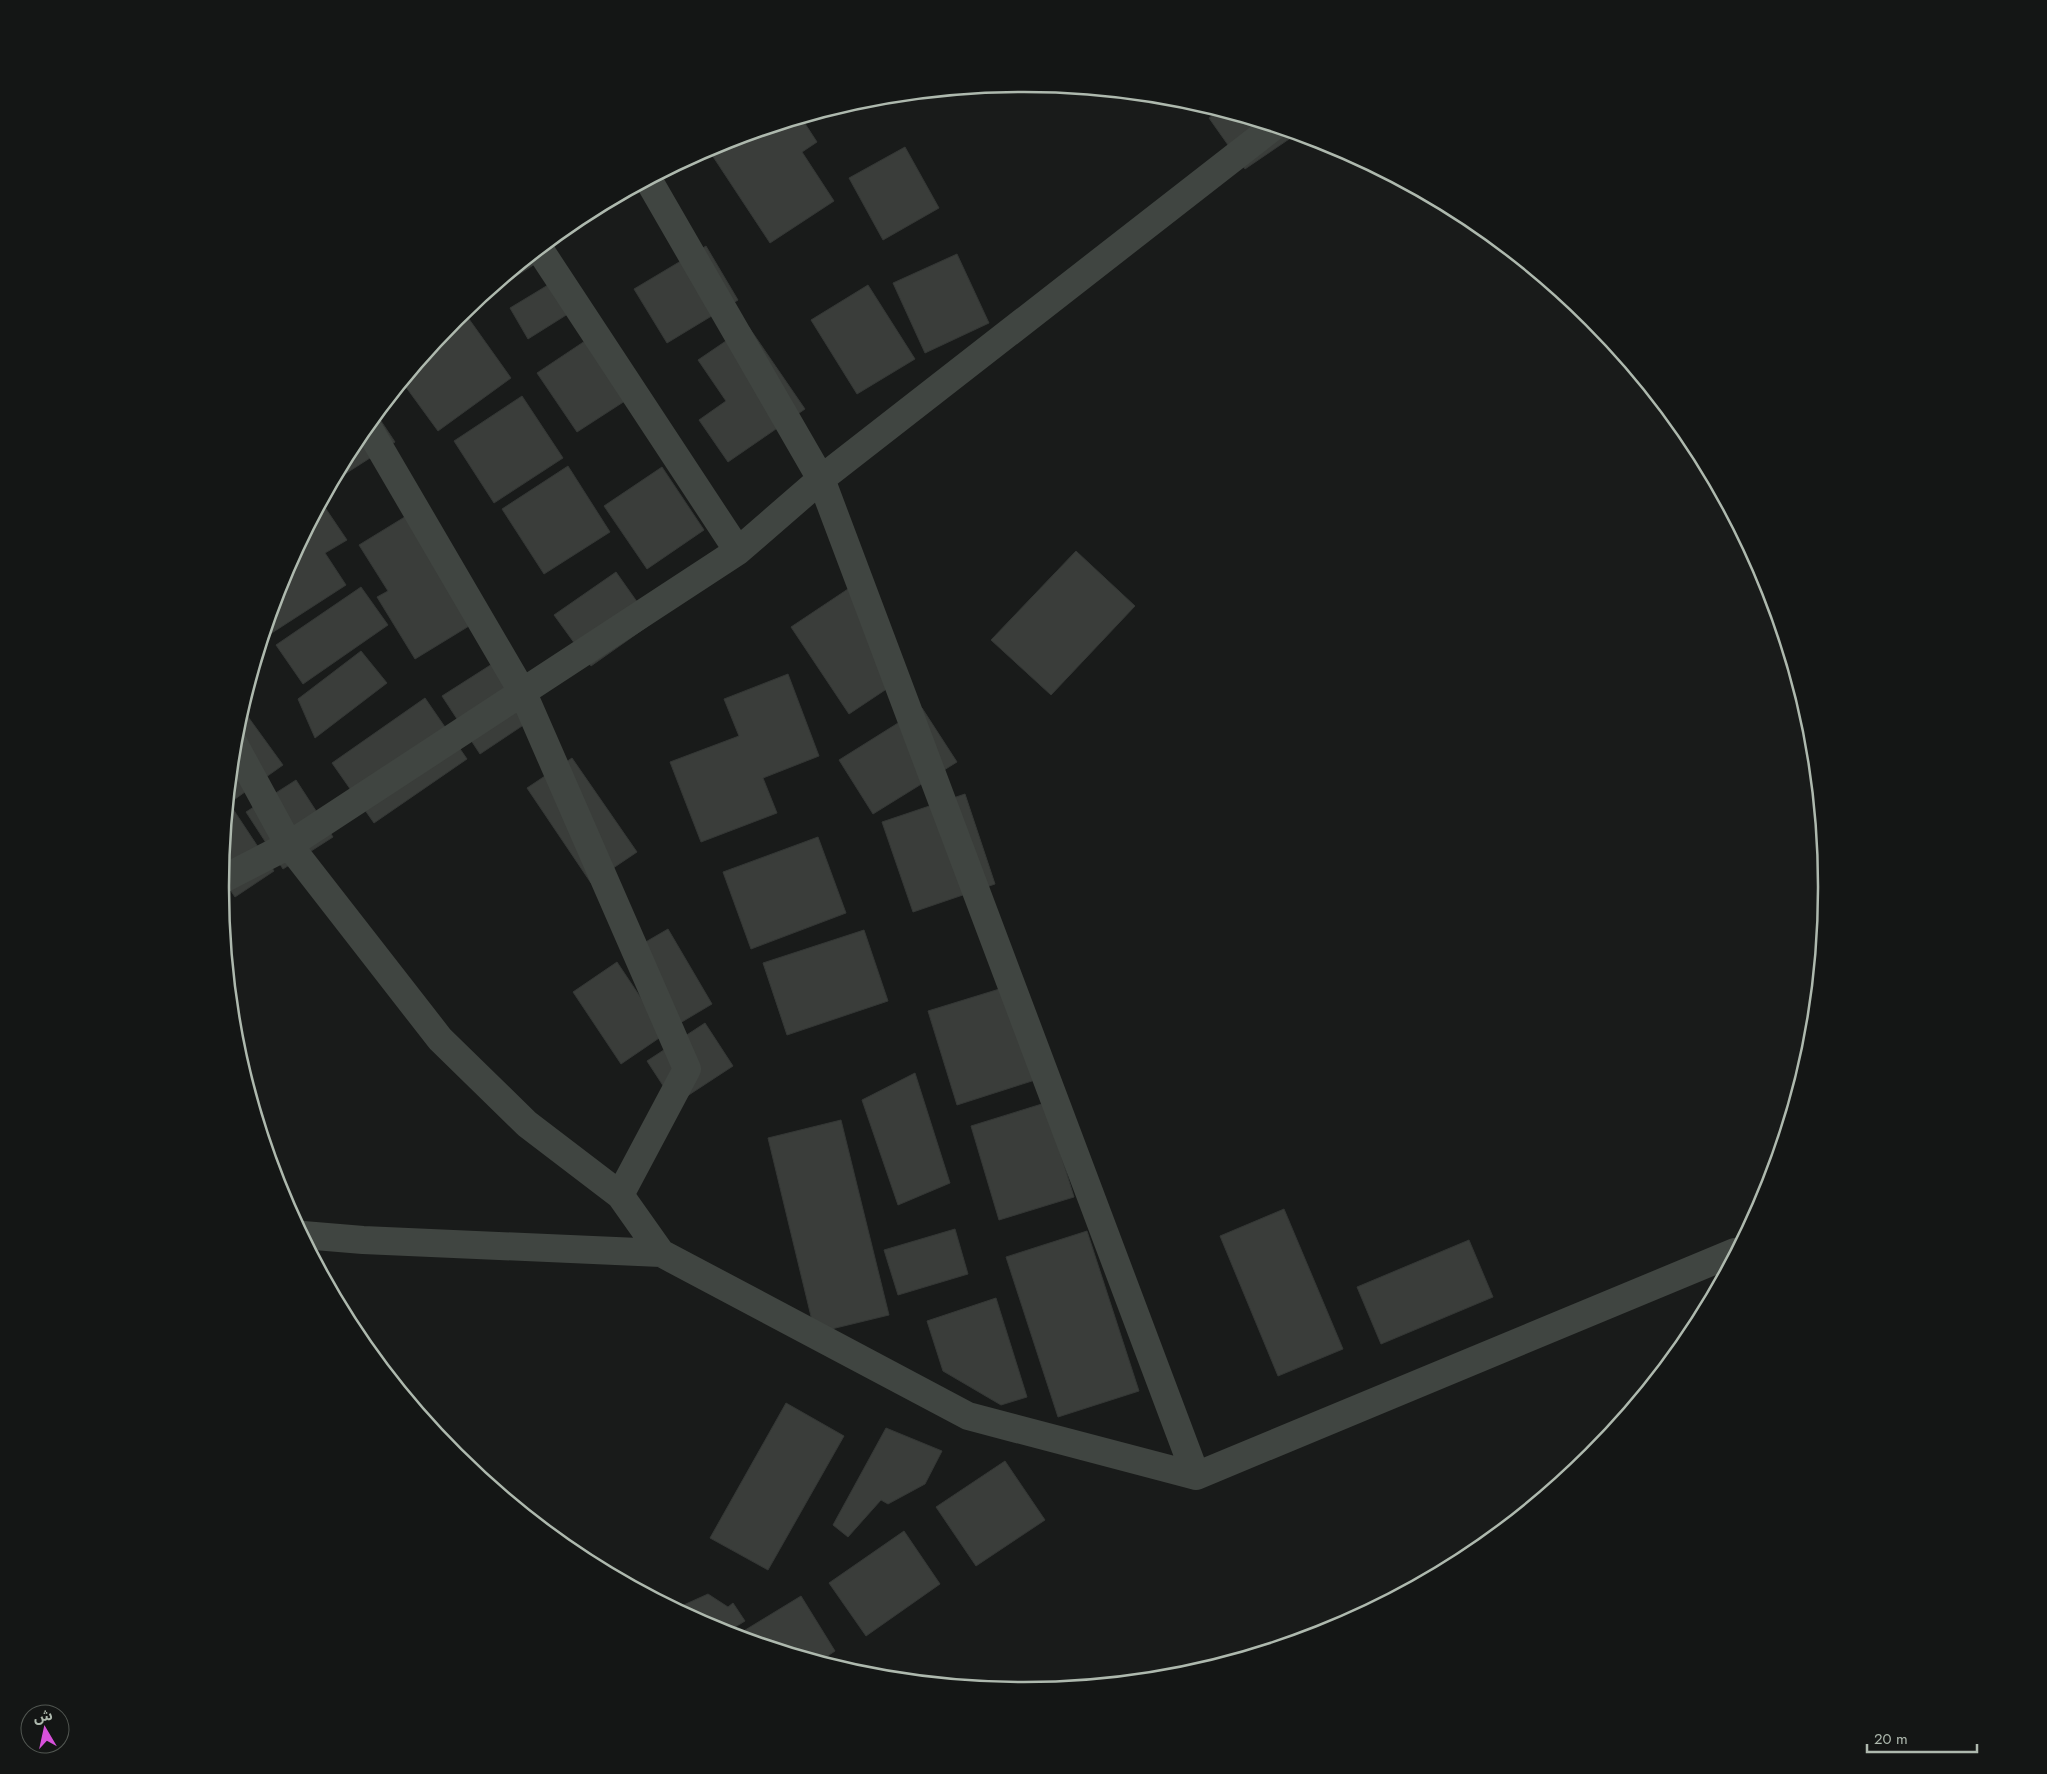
<svg xmlns="http://www.w3.org/2000/svg" width="2047" height="1774" font-family="Jost,'Noto Sans Arabic',sans-serif">
<style>
.building{fill:#3a3d3a;stroke:#343735}
.lines{fill:none;stroke-linecap:round;stroke-linejoin:round}
.minor{stroke:#404541;stroke-width:28}
.rim{fill:none;stroke:#aeb9ae;stroke-width:2.5}
</style>
<rect width="100%" height="100%" fill="#191b1a"/>
<path class="building" d="M1219 111 1294 134 1295 135 1245 169 1209 118Z
M802 119 817 142 802 152 834 201 770 243 708 149 716 145Z
M905 147 939 208 883 240 849 178Z
M662 174 663 176 600 212 598 208Z
M706 246 738 300 667 343 634 289Z
M957 254 989 323 925 353 893 283Z
M533 255 538 262 493 291 492 289Z
M553 282 571 312 528 339 510 308Z
M868 285 915 359 857 394 811 320Z
M464 312 511 378 438 431 403 383 456 319Z
M748 326 805 409 728 462 699 420 726 401 698 360Z
M588 339 628 399 577 432 537 373Z
M522 396 563 458 494 503 454 441Z
M377 415 395 442 334 481 356 441Z
M568 466 610 532 544 574 502 509Z
M662 467 704 530 647 569 604 506Z
M322 503 347 540 325 553 346 585 264 638 282 579Z
M421 507 487 615 415 659 377 597 388 591 359 545Z
M1076 551 1135 606 1051 695 991 640Z
M616 572 652 623 591 666 554 615Z
M361 587 388 625 303 684 276 645Z
M848 589 906 676 849 714 791 627Z
M361 651 387 683 315 738 298 699Z
M500 659 537 716 480 754 442 696Z
M788 674 819 756 763 778 777 813 701 842 670 762 739 736 724 699Z
M425 698 467 759 374 823 332 763Z
M922 708 957 762 873 814 839 760Z
M246 714 283 765 228 804 236 730 239 719Z
M572 758 637 852 591 883 527 788Z
M296 780 333 837 283 869 246 812Z
M965 794 995 884 913 912 882 822Z
M233 809 274 871 235 897 221 876 228 813Z
M818 837 846 913 751 949 723 872Z
M221 898 229 909 223 913Z
M668 929 712 1004 670 1029 625 954Z
M864 930 888 1001 787 1035 763 963Z
M617 962 665 1034 621 1064 573 992Z
M1006 987 1035 1080 957 1105 928 1011Z
M705 1023 733 1066 675 1104 647 1061Z
M915 1073 950 1183 898 1205 862 1100Z
M1045 1103 1074 1197 999 1220 971 1126Z
M841 1120 889 1315 815 1333 768 1138Z
M1284 1209 1343 1349 1278 1376 1220 1236Z
M955 1229 968 1274 898 1295 884 1250Z
M1087 1231 1139 1391 1058 1417 1006 1257Z
M1469 1240 1493 1297 1381 1344 1357 1287Z
M996 1298 1027 1397 1001 1405 943 1371 927 1321Z
M786 1403 844 1436 768 1570 710 1538Z
M886 1428 942 1451 925 1484 888 1504 881 1500 848 1537 833 1525Z
M1005 1461 1045 1520 976 1566 936 1507Z
M904 1531 940 1584 866 1636 829 1583Z
M708 1594 728 1607 733 1603 745 1621 727 1632 716 1629 677 1608Z
M801 1596 835 1651 820 1661 737 1635Z"/>
<g class="lines">
<path class="minor" d="M649 181 821 479 1196 1476
M540 250 738 551
M367 426 523 693 687 1069 620 1195
M234 744 289 845 440 1039 527 1124 620 1195 661 1253
M221 880 289 845 738 551 821 479 1273 127
M303 1235 363 1240 661 1253 968 1416 1196 1476 1735 1252"/>
</g>
<path d="M0 0H2047V1774H0ZM1023 92H1024A794 794 0 0 1 1818 886V888A794 794 0 0 1 1024 1682H1023A794 794 0 0 1 229 888V886A794 794 0 0 1 1023 92Z" fill="#141615" fill-rule="evenodd"/>
<path class="rim" d="M1023 92H1024A794 794 0 0 1 1818 886V888A794 794 0 0 1 1024 1682H1023A794 794 0 0 1 229 888V886A794 794 0 0 1 1023 92Z"/>
<g transform="translate(45 1729) rotate(351)"><circle r="24" fill="#141615" stroke="#525752"/>
<path d="M0-4L9 19L0 12L-9 19Z" fill="#d851db"/>
<text y="-8" font-size="14" font-weight="bold" text-anchor="middle" fill="#aeb9ae">ش</text>
</g>
<path d="M1867 1744v8h110v-8" fill="none" stroke="#aeb9ae" stroke-width="2.5"/>
<text x="1874" y="1744" font-size="15" fill="#aeb9ae" stroke="#141615" stroke-width="4" paint-order="stroke">20 m</text>
</svg>
